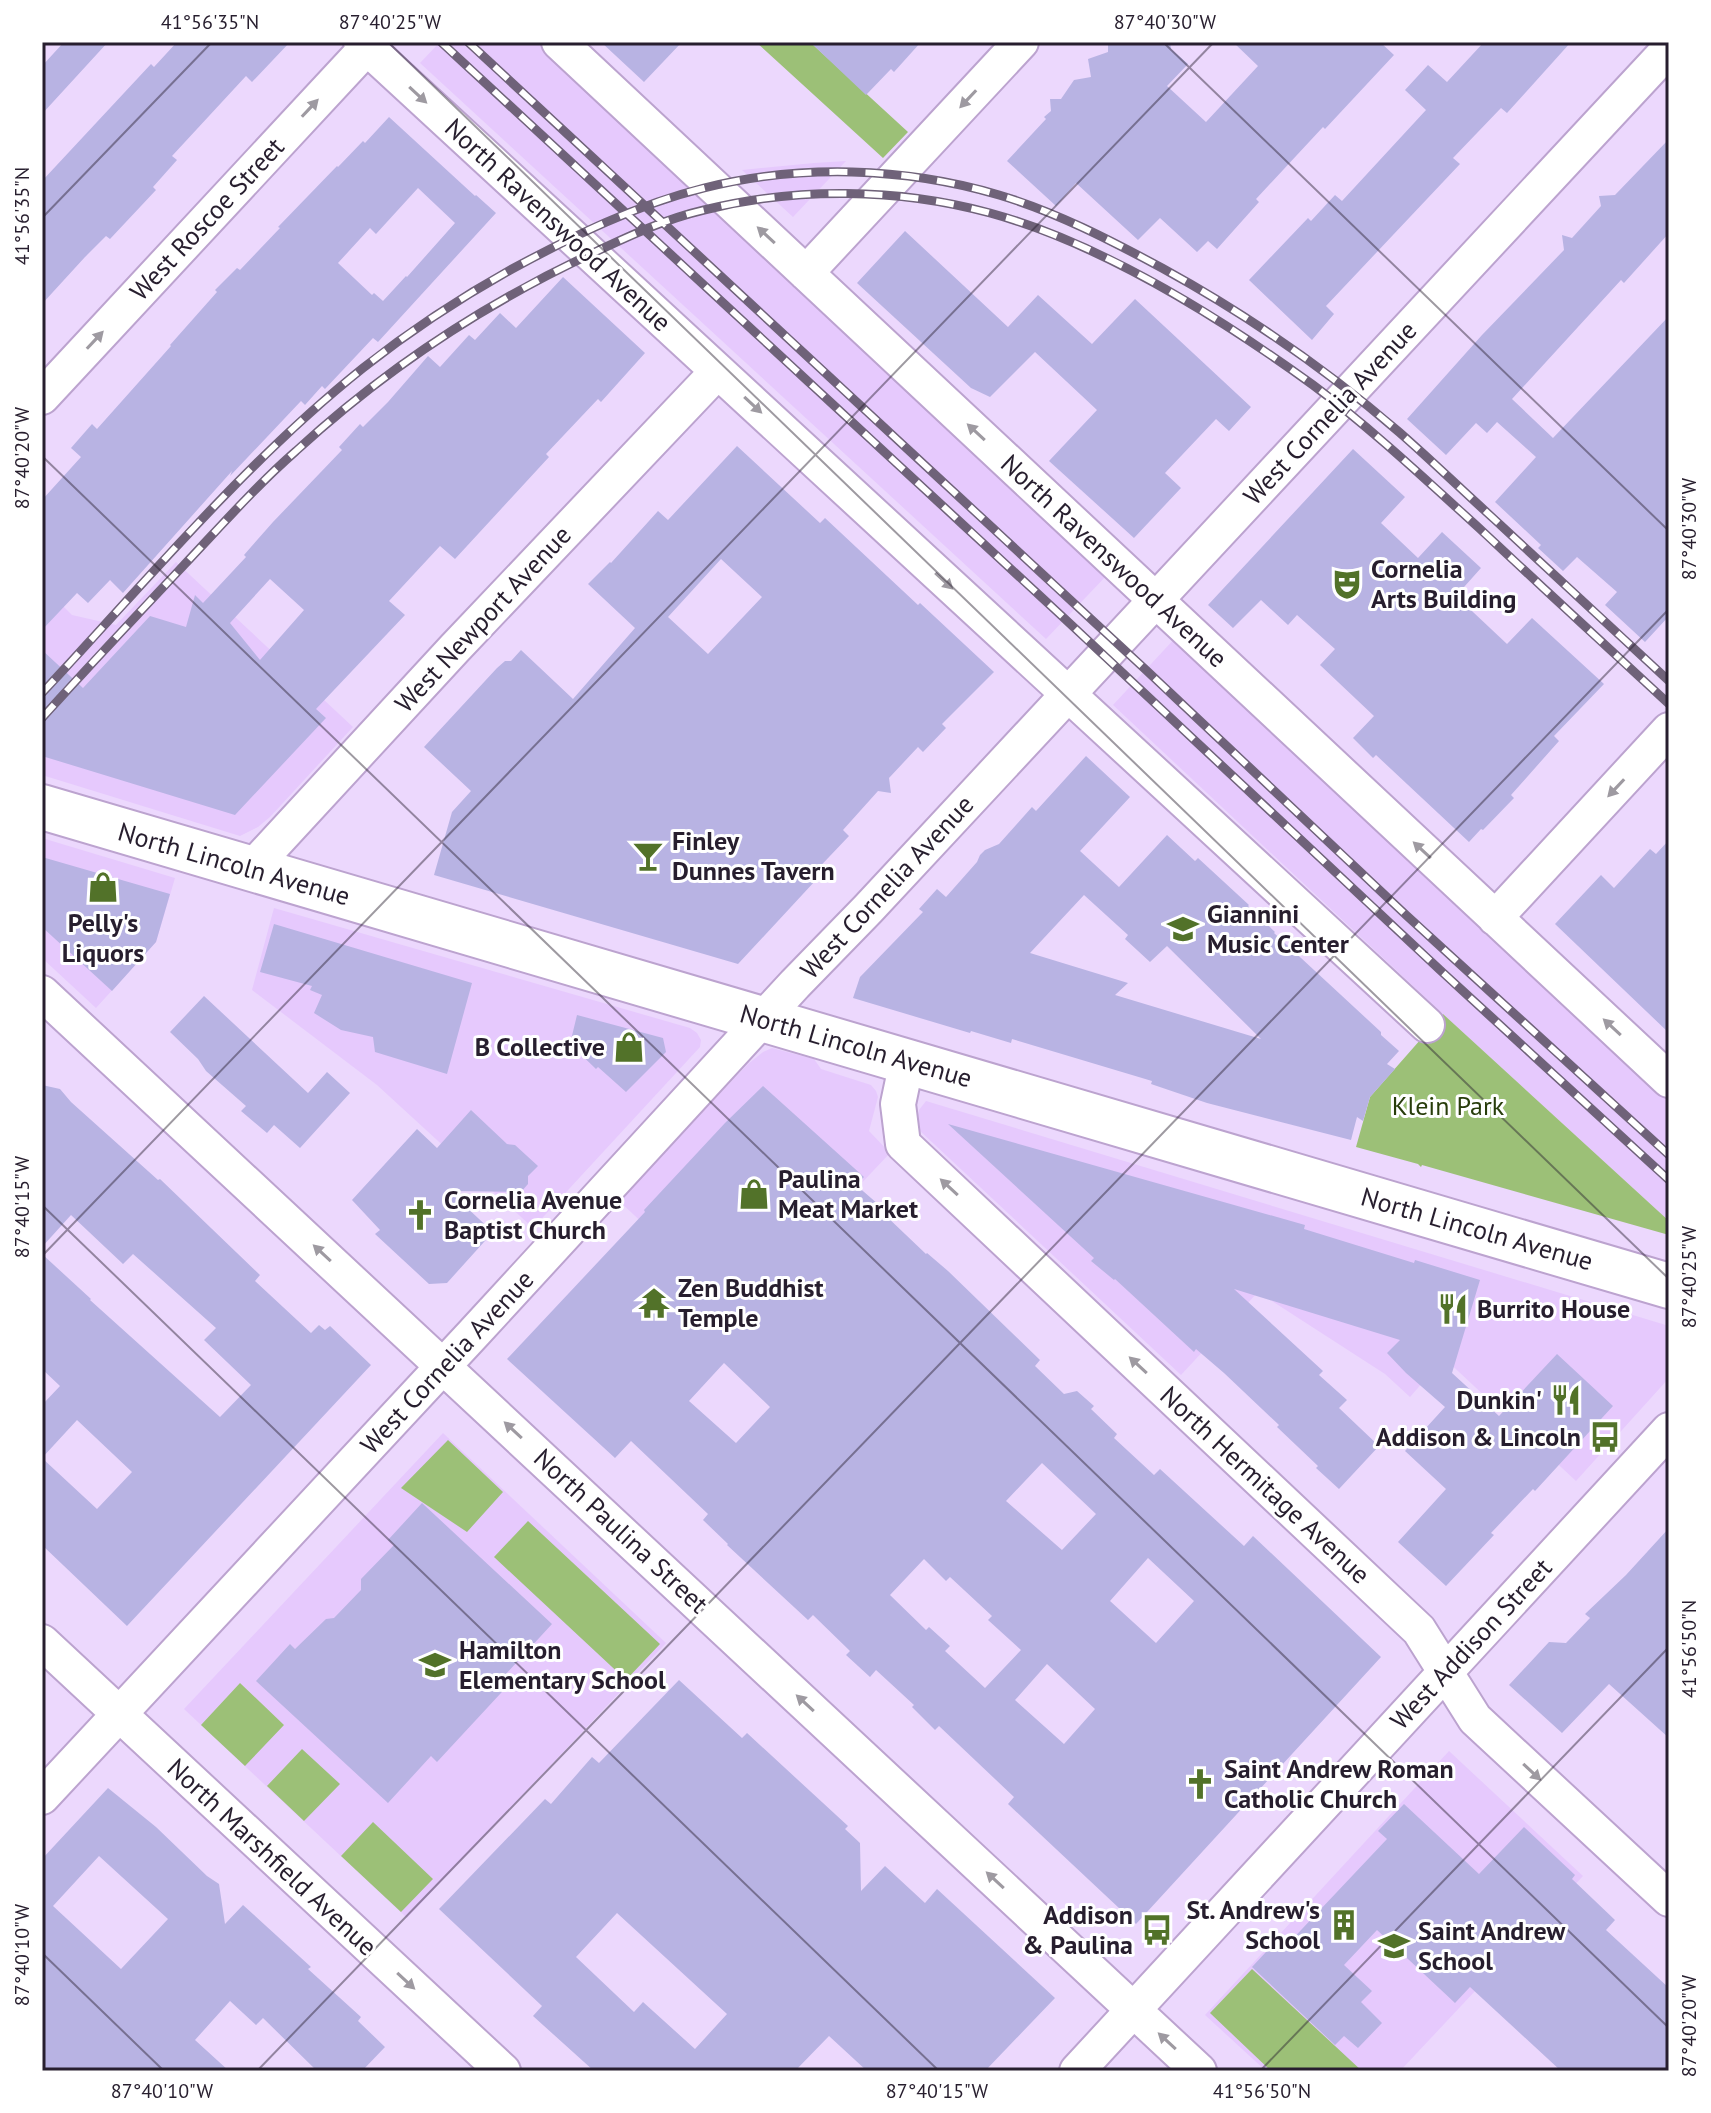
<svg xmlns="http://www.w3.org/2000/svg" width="1711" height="2113" font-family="'PT Sans',sans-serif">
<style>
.built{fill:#e6c9fd}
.green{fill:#9cc077}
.building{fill:#b8b3e3;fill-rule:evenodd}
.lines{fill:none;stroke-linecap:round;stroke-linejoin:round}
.minor-casing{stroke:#bca3cf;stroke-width:38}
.major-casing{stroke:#bca3cf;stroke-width:48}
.minor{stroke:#fff;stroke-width:34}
.major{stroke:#fff;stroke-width:44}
.rail-casing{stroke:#6f6279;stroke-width:9}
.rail{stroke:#fff;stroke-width:6;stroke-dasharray:18;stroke-linecap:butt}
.oneway{fill:#9e9aa1}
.ticks{fill:none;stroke:#271e2e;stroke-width:2;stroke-opacity:0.45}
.labels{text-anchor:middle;stroke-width:6;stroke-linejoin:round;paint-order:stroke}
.street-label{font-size:26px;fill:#271e2e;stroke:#fff}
.poi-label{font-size:26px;font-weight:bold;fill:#271e2e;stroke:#fff;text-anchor:start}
.park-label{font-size:26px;fill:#283d0b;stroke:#fff}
.neatline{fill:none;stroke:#271e2e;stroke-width:3}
.ticks-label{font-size:20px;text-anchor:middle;fill:#271e2e}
</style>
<rect width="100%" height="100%" fill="#ecd8fd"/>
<path class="built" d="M440 42H536L1108 574 1046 639 420 63Z
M846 161 793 217 742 170 814 163Z
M176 562 353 727 270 817 258 827 240 836 42 775V585L72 615 116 625Z
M1177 636 1669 1094V1221L1443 1014 1113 705Z
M42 838 175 878 156 942 96 1008 42 958Z
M274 908 690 1028 697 1033 701 1040 700 1047 533 1228 377 1085 252 990Z
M772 1048 814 1059 821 1069 871 1085 876 1091 878 1097 869 1131 890 1153 739 1313 618 1200 748 1064 763 1052Z
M926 1101 1669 1326V1378L1576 1481 1444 1358 1410 1397 1385 1374 1258 1292 1181 1375 919 1130 916 1124 919 1110Z
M443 1433 666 1643 407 1918 184 1709Z
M1449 1751 1583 1876 1400 2071H1266L1205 2015Z"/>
<path class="green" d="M756 42H810L908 132 883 158Z
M1443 1014 1669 1221V1235L1422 1165 1421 1167 1418 1164 1356 1147 1370 1097Z
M448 1440 503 1492 467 1532 401 1488Z
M528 1521 660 1644 626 1680 494 1557Z
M240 1683 284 1725 245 1766 201 1725Z
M302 1749 340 1784 304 1821 267 1786Z
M373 1822 433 1879 401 1912 341 1856Z
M1252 1969 1362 2071H1271L1210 2013Z"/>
<path class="building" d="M64 42H108L42 114V66Z
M177 42H290L252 82 246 76 172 156 177 160 153 187 156 190 110 239 106 236 85 257 42 304V181L151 64 154 67Z
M601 42H682L644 82Z
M810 42H921L894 72 891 69 866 95Z
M1108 42H1170L1171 49 1188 64 1167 86 1206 122 1258 66 1233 42H1380L1394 55 1325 129 1323 127 1256 199 1259 202 1217 249 1208 241 1197 252 1160 218 1138 240 1076 183 1056 206 1007 161 1046 119 1044 117 1051 111 1050 99H1061L1074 80 1091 77 1088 59 1108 52Z
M1484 42H1571L1507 113 1501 108 1453 158 1460 164 1326 306 1334 314 1312 340 1249 280 1308 218 1311 221 1335 195 1342 201 1426 110 1405 90 1428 65 1447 82Z
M389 117 475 196 476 195 496 213 378 342 373 338 325 389 322 386 305 405 301 401 230 476 232 471 123 593 110 580 88 603 77 593 42 630V500L81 457 71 448 92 424 97 429 171 346 170 345 217 292 215 290 237 268 240 270 280 228 278 227 337 166 338 167 363 141 365 143ZM418 188 455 223 407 277 406 276 383 301 374 293 372 295 338 263 370 228 376 234Z
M1669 139V233L1624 283 1621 280 1512 399 1553 438 1669 316V616L1645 642 1605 605 1617 592 1577 557 1563 571 1538 548 1541 545 1495 502 1536 457 1497 422 1487 433 1476 423 1446 455 1407 419 1482 335 1564 250 1562 235 1572 238 1601 206 1599 196 1615 195Z
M905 231 1008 327 1038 295 1092 344 1135 299 1251 407 1229 431 1216 419 1165 473 1181 488 1134 538 1049 461 1097 410 1035 352 990 397 971 388 857 283Z
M563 277 645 353 601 402 598 399 546 454 549 457 455 559 440 546 389 601 405 615 316 709 326 718 235 815 42 756V650L83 688 150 616 186 627 195 595 203 603 246 557 244 555 273 522 342 450 339 447 360 424 363 427 388 402 428 356 440 367 469 335 475 340 500 313 516 328ZM270 579 304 610 260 660 230 623Z
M737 446 820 523 825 518 918 605 920 603 994 672 942 724 946 728 923 752 918 747 889 778 891 793 878 791 843 830 849 836 810 877 815 881 738 964 434 875 452 812 471 791 424 747 497 668 505 661H511L521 650 573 699 635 628 588 584 610 562 611 563 658 511 668 520ZM721 559 762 597 708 654 668 617Z
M1353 449 1405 497 1381 523 1418 558 1442 532 1481 568 1456 596 1507 644 1532 618 1604 684 1554 736 1559 741 1511 795 1514 798 1483 830 1481 829 1469 842 1376 755 1373 758 1353 738 1374 716 1320 665 1335 649 1297 615 1288 625 1261 600 1233 628 1208 605Z
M1086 756 1130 797 1080 851 1119 887 1167 835 1195 861 1198 858 1249 905 1248 906 1275 932 1274 933 1381 1032V1035L1399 1051 1387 1064 1395 1069 1370 1097 1363 1121 1357 1117 1351 1140 1207 1103 1151 1084 1152 1081 1012 1039 1011 1043 971 1031 970 1033 853 998 860 977 923 912 919 909 937 889 946 897 977 862 980 855 985 850 999 844 1032 807 1036 811ZM1084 895 1128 935 1125 939 1150 962 1167 946 1261 1039 1115 995 1128 983 1030 953Z
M1669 840V1033L1555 924 1601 875 1614 888 1650 849 1656 854Z
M42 857 170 894 156 942 112 991 42 927Z
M274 924 472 983 447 1074 375 1052 373 1037 341 1030 314 1013 322 995 310 990 312 986 260 972Z
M204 996 308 1093 327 1072 350 1093 300 1148 274 1125 267 1133 241 1111 246 1106 206 1071 198 1059 170 1032Z
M577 1015 663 1038 666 1052 626 1092 598 1067 596 1069 570 1044Z
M42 1085 60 1089 71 1102 158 1180 160 1179 260 1275 255 1281 311 1333 319 1325 325 1330 330 1326 371 1365 127 1626 42 1545V1405L60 1386 42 1369V1254L91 1299 90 1300 220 1417 251 1385 204 1340 216 1328 133 1254 123 1264 71 1215 42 1247ZM77 1420 132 1472 97 1509 42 1458Z
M763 1086 864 1177 856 1185 886 1211 884 1214 926 1254 927 1253 948 1271 1040 1360 1035 1366 1064 1394 1077 1391 1094 1406 1091 1409 1117 1434 1114 1438 1154 1475 1160 1469 1244 1546 1253 1536 1381 1657 1136 1924 1008 1804 1014 1797 939 1726 935 1730 912 1707 914 1705 876 1670 870 1677 846 1655 850 1651 813 1615 808 1620 727 1545 728 1544 703 1520 708 1514 631 1441 615 1458 507 1359 645 1212 644 1210 725 1123ZM724 1363 770 1407 736 1443 689 1401ZM1042 1463 1096 1514 1062 1550 1006 1501ZM1148 1558 1194 1601 1156 1643 1110 1601ZM924 1559 946 1581 950 1577 992 1616 988 1620 1021 1650 985 1688 945 1651 950 1646 929 1627 926 1630 890 1595ZM1047 1664 1095 1709 1064 1744 1015 1700Z
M471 1110 507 1144 515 1145 538 1166 528 1176V1184L521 1192 449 1191 493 1232 447 1283 429 1284 375 1234 380 1230 352 1200 417 1129 437 1148Z
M948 1124 1305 1225 1304 1229 1414 1263 1415 1260 1480 1280 1452 1373 1499 1416 1557 1354 1613 1406 1535 1491 1533 1489 1491 1533 1494 1535 1446 1586 1398 1542 1446 1489 1405 1451 1445 1407 1406 1373 1387 1353 1400 1340 1234 1289 1323 1371 1319 1375 1347 1400 1339 1408 1379 1446 1339 1489 1316 1468 1318 1466 1277 1427 1279 1425 1224 1373 1196 1349 1194 1352 1115 1279 1114 1280 1091 1261 1094 1258Z
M422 1503 552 1624 505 1675 512 1681 437 1762 431 1756 388 1803 256 1681 290 1644 295 1649 326 1619 334 1618 361 1590V1579L394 1545 388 1540Z
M1669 1528V1738L1609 1684 1562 1733 1509 1685 1549 1642 1566 1643 1590 1618 1585 1614 1626 1575Z
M679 1680 742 1738 747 1733 848 1826 845 1829 860 1843 861 1891 885 1866 925 1903 937 1889 1055 1998 985 2071H867L829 2036 795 2071H594L533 2016 542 2006 439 1909 545 1799 551 1804 592 1757 599 1763ZM617 1913 727 2014 695 2049 643 2002 634 2012 576 1957Z
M108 1788 156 1827 207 1876 219 1884 225 1924 243 1905 311 1967 308 1969 361 2017 358 2021 385 2047 362 2071H317L263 2018 256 2025 230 2001 195 2040 229 2071H42V1859ZM99 1856 168 1919 121 1969 53 1906Z
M1404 1804 1479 1874 1524 1827 1575 1875 1572 1879 1615 1920 1606 1930 1669 1988V2071H1561L1470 1987 1455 2003 1377 1930 1344 1965 1372 1991 1361 2002 1382 2023 1358 2048 1344 2036 1335 2045 1252 1967 1277 1940 1285 1947 1387 1839 1378 1831Z"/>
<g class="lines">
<defs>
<path id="minor" d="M361 42 1427 1025
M559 42 1669 1080
M806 273 1021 42
M42 397 372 42
M251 869 454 649 717 372
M1495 918 1669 730
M42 993 1199 2071
M907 1061 898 1104 903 1144 1419 1630 1475 1719 1669 1899
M42 1642 503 2071
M42 1797 473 1334 795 984 868 909 1669 49
M1077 2071 1669 1430"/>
<path id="major" d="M42 807 1669 1286"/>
</defs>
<use href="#minor" class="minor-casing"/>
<use href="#major" class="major-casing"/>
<use href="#minor" class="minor"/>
<use href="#major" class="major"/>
<defs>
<path id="rail" d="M441 42 1065 619 1440 970 1669 1180
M468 42 1146 670 1406 915 1669 1155
M42 693C146 582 244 463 363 368 410 331 460 298 512 269 573 236 636 205 704 188 799 164 905 167 999 195 1056 212 1110 240 1162 268 1246 314 1326 369 1399 432 1431 460 1462 490 1494 519 1552 573 1611 627 1669 681
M42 718C89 666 137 615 184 565 221 526 256 486 296 451 384 370 484 304 593 253 629 236 665 219 704 210 796 187 898 188 990 213 1103 244 1219 317 1313 385 1372 429 1425 479 1479 528 1542 587 1606 646 1669 704"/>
</defs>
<use href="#rail" class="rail-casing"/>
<use href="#rail" class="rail"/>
</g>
<defs><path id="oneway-solid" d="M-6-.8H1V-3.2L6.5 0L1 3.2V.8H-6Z" transform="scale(2)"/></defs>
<g class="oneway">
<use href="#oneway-solid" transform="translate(418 95) rotate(43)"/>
<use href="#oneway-solid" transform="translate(968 99) rotate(133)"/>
<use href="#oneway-solid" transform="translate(310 108) rotate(-47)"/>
<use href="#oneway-solid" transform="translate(766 235) rotate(-137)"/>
<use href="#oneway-solid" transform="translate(95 340) rotate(-47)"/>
<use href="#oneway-solid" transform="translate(753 405) rotate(43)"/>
<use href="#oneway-solid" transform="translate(976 432) rotate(-137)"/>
<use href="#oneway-solid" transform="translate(944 581) rotate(43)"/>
<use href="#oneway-solid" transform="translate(1616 788) rotate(133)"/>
<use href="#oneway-solid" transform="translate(1422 850) rotate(-137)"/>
<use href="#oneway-solid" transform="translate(1612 1027) rotate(-137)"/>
<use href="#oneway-solid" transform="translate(949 1187) rotate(-137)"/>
<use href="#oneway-solid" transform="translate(322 1253) rotate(-137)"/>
<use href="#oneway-solid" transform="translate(1138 1365) rotate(-137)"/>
<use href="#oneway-solid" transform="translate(513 1430) rotate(-137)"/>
<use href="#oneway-solid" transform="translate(805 1703) rotate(-137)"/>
<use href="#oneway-solid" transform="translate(1532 1772) rotate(43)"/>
<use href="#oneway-solid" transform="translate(995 1880) rotate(-137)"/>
<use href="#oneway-solid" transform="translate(406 1981) rotate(43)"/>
<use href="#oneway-solid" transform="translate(1167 2041) rotate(-137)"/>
</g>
<path class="ticks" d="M388 42 1669 1279M1163 42 1669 531M42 218 212 42M42 456 1669 2028M42 1205 939 2071M42 1256 1214 42M42 1953 164 2071M257 2071 1669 609M1260 2071 1669 1647"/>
<defs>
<symbol id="theatre-bare" viewBox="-9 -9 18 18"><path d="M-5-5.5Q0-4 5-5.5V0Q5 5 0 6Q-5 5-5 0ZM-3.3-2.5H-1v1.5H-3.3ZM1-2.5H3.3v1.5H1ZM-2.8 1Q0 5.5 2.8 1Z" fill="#527229" stroke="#fff" stroke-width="2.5" paint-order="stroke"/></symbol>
<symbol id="bar-bare" viewBox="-9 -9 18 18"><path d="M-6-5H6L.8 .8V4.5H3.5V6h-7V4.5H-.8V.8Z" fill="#527229" stroke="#fff" stroke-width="2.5" paint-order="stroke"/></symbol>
<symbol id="shop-bare" viewBox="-9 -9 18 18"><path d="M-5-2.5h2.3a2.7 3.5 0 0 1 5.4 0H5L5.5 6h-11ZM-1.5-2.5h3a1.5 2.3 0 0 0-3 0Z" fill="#527229" stroke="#fff" stroke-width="2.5" paint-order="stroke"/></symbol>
<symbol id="school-bare" viewBox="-9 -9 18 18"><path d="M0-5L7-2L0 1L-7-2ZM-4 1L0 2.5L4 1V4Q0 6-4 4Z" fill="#527229" stroke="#fff" stroke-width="2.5" paint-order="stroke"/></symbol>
<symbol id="church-bare" viewBox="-9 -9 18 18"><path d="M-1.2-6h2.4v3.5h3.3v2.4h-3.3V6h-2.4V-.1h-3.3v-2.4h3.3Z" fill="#527229" stroke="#fff" stroke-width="2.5" paint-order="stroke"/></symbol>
<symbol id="temple-bare" viewBox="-9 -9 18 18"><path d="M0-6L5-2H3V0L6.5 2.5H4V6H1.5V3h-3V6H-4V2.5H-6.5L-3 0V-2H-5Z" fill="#527229" stroke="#fff" stroke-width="2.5" paint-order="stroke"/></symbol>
<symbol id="restaurant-bare" viewBox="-9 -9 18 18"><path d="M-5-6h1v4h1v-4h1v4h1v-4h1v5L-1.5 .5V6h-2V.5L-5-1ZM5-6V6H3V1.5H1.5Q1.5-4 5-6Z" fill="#527229" stroke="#fff" stroke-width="2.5" paint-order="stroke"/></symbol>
<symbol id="bus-bare" viewBox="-9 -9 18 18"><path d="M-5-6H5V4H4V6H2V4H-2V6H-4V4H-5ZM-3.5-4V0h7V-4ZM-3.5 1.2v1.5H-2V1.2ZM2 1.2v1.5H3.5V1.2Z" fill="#527229" stroke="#fff" stroke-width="2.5" paint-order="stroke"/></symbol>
<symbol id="building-bare" viewBox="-9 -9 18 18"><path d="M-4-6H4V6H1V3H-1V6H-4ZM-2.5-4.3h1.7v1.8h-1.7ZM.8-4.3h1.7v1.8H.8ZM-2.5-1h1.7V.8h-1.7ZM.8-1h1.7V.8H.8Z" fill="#527229" stroke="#fff" stroke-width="2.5" paint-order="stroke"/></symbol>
</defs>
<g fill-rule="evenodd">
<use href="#theatre-bare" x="1325" y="562" width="44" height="44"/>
<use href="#bar-bare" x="626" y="834" width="44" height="44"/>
<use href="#shop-bare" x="81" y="865" width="44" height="44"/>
<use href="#school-bare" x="1161" y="907" width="44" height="44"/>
<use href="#shop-bare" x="607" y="1025" width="44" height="44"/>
<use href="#shop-bare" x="732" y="1172" width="44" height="44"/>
<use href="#church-bare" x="398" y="1193" width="44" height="44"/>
<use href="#temple-bare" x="632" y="1281" width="44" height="44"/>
<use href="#restaurant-bare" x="1431" y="1287" width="44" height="44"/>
<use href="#restaurant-bare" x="1544" y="1378" width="44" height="44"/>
<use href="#bus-bare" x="1583" y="1415" width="44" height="44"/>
<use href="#school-bare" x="413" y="1643" width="44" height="44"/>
<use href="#church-bare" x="1178" y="1762" width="44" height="44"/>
<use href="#building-bare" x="1322" y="1903" width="44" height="44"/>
<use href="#bus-bare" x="1135" y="1908" width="44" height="44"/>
<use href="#school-bare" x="1372" y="1924" width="44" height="44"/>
</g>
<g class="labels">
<g class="street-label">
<text transform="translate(207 219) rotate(-47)" y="9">West Roscoe Street</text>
<text transform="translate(558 225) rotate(43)" y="9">North Ravenswood Avenue</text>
<text transform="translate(1330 413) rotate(-47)" y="9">West Cornelia Avenue</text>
<text transform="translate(1114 561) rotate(43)" y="9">North Ravenswood Avenue</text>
<text transform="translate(483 619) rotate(-47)" y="9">West Newport Avenue</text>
<text transform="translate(234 864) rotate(16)" y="9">North Lincoln Avenue</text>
<text transform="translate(887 887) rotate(-47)" y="9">West Cornelia Avenue</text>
<text transform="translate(856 1046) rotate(16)" y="9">North Lincoln Avenue</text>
<text transform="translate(1477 1229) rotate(16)" y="9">North Lincoln Avenue</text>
<text transform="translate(447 1362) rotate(-47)" y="9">West Cornelia Avenue</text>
<text transform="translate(1265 1485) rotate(43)" y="9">North Hermitage Avenue</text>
<text transform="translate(621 1531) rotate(43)" y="9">North Paulina Street</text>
<text transform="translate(1471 1644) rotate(-47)" y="9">West Addison Street</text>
<text transform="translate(272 1857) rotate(43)" y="9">North Marshfield Avenue</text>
</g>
<g class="poi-label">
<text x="1371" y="578">Cornelia<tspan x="1371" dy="30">Arts Building</tspan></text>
<text x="672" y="850">Finley<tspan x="672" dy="30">Dunnes Tavern</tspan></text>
<text x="1207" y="923">Giannini<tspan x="1207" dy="30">Music Center</tspan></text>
<text x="103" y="932" text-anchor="middle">Pelly's<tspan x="103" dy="30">Liquors</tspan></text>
<text x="605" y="1056" text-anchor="end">B Collective</text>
<text x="778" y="1188">Paulina<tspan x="778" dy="30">Meat Market</tspan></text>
<text x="444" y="1209">Cornelia Avenue<tspan x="444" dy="30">Baptist Church</tspan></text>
<text x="678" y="1297">Zen Buddhist<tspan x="678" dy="30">Temple</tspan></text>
<text x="1477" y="1318">Burrito House</text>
<text x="1542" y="1409" text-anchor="end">Dunkin'</text>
<text x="1581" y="1446" text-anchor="end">Addison &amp; Lincoln</text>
<text x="459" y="1659">Hamilton<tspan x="459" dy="30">Elementary School</tspan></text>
<text x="1224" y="1778">Saint Andrew Roman<tspan x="1224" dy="30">Catholic Church</tspan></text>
<text x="1320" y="1919" text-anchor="end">St. Andrew's<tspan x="1320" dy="30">School</tspan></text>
<text x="1133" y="1924" text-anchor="end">Addison<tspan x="1133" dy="30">&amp; Paulina</tspan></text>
<text x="1418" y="1940">Saint Andrew<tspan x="1418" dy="30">School</tspan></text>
</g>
<g class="park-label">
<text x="1448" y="1115">Klein Park</text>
</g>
</g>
<rect width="1711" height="2113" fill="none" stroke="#ffffff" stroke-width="88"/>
<rect x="44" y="44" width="1623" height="2025" class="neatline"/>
<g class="ticks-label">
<text x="210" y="29">41°56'35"N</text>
<text x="390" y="29">87°40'25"W</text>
<text x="1165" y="29">87°40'30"W</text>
<text transform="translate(22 216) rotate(-90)" y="7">41°56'35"N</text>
<text transform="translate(22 458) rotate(-90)" y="7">87°40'20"W</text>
<text transform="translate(1689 529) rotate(-90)" y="7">87°40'30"W</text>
<text transform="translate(22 1207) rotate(-90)" y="7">87°40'15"W</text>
<text transform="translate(1689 1277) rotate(-90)" y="7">87°40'25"W</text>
<text transform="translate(1689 1649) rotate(-90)" y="7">41°56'50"N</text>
<text transform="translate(22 1955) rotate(-90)" y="7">87°40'10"W</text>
<text transform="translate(1689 2026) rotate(-90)" y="7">87°40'20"W</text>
<text x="162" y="2098">87°40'10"W</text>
<text x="937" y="2098">87°40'15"W</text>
<text x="1262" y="2098">41°56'50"N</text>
</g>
</svg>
